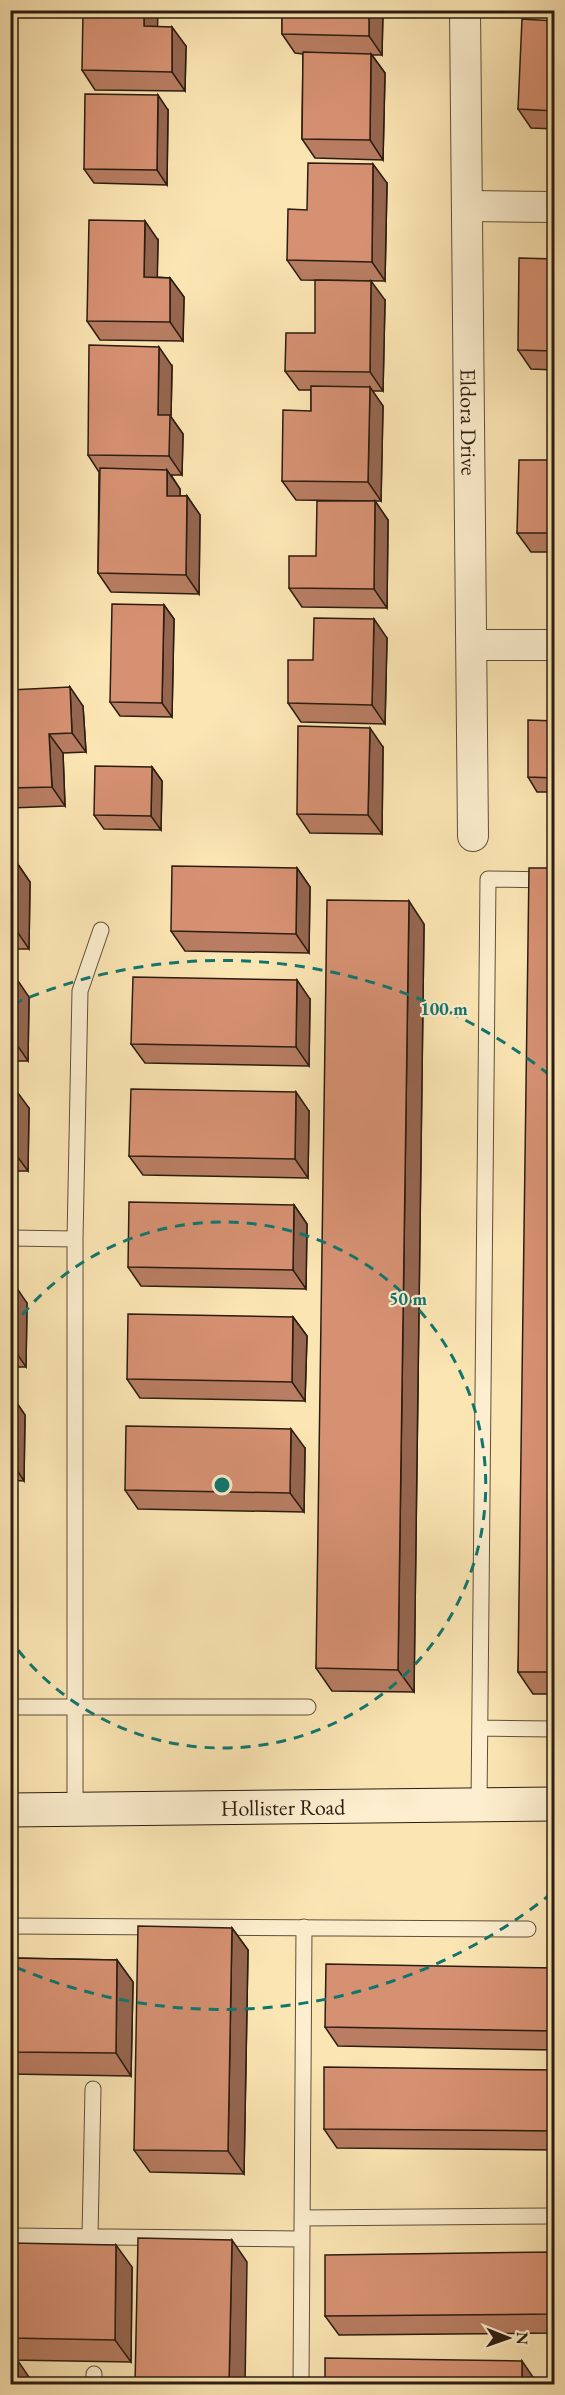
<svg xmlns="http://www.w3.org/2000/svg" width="565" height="2395" font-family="'EB Garamond',serif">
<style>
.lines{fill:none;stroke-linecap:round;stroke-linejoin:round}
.lane-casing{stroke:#5f4f3a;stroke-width:17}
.street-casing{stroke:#5f4f3a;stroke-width:32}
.secondary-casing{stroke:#2b1d11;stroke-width:35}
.lane{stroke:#fceece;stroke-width:15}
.street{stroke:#fceece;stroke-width:30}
.secondary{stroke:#fceece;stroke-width:33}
.wall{fill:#b87d62;stroke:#2b1d11;stroke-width:1.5}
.shaded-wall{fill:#966650;stroke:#2b1d11;stroke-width:1.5}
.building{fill:#d69172;stroke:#2b1d11;stroke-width:1.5}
.ring{fill:none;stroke:#0f766e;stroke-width:3;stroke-dasharray:10 8}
.labels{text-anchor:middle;stroke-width:4.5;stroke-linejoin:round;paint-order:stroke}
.street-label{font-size:22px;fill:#2b1d11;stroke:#fceece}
.centre{fill:#0f766e;stroke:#fceece;stroke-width:3}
.ring-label{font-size:18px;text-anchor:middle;font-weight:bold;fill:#0f766e;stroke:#fceece;stroke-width:4.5;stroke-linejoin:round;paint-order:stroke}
</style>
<rect width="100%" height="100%" fill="#fbe5b3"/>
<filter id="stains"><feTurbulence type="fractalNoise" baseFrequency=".00333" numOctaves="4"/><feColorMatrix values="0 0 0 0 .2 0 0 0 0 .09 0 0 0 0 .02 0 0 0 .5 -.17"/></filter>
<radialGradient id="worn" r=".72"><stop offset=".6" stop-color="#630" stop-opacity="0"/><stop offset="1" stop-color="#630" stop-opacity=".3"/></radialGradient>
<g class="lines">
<defs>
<path id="lane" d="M10 1238 75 1239
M10 1707H308
M480 1728 554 1729
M479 1805 488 879 554 880
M75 1810V1239L80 991 101 930
M10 1926 528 1929
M302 2218 554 2216
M10 2236 302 2239
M90 2236 93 2089
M94 2384V2374
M301 2384 304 1927"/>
<g id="street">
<path id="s1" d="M465 10 473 836"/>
<path d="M468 206 554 207"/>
<path d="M472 645H554"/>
</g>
<g id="secondary">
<path id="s2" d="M10 1810 554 1804"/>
</g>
</defs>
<use href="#lane" class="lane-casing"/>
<use href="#street" class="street-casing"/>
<use href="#secondary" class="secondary-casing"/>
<use href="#lane" class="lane"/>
<use href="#street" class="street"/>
<use href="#secondary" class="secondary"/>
</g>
<path class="wall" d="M282 10H383L382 55H372L385 73 383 160 315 158 302 139 303 54 295 53 282 34Z
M555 21V129L531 128 518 109Z
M158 27 186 46 185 91 95 90 82 70Z
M168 110 167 185 94 183 84 169Z
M387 183 385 281 301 280 287 260 307 210Z
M158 240 157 277 170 278 184 297 183 341 100 340 87 321Z
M555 259V370L531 369 518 350Z
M385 300 383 391H372L383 406 381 501H375L388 520 387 608 302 607 289 588 316 556 374 501 296 500 282 481 311 411V390H299L285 371 315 333Z
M172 366 171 417 183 434 182 475H171L180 489V496H187L200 515 199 594 111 592 98 573 99 472 88 455Z
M555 460V552H531L517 533Z
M164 605 174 619 172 717 120 716 110 702Z
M387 638 385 724 301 722 288 703 313 660Z
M10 690 83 706 86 752 63 753 65 806 10 808Z
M555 721V792H537L528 777Z
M383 747 382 834 310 833 297 814Z
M152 767 162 781 161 830 104 829 94 815Z
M10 863H17L30 882 29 949H10Z
M297 868 310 887 309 953 185 951 171 931Z
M555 868V1694H533L518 1672Z
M424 924 414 1692 332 1691 316 1668Z
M10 978 29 997 28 1061H10Z
M310 999 309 1066 145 1063 131 1044Z
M10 1089 29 1108 28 1171H10Z
M309 1111 308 1178 143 1175 129 1156Z
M294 1205 307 1224 306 1289 141 1286 128 1267Z
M10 1284 27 1303 26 1367H10Z
M293 1317 307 1336 305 1401 140 1398 127 1379Z
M10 1396H12L25 1415 24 1481 10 1480Z
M305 1448 304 1512 138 1509 125 1490Z
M232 1928 248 1950 244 2174 150 2172 134 2150Z
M10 1958 117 1960 133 1982 131 2076 10 2074Z
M555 1968V2050L338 2046 325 2027Z
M555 2070V2150L337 2148 324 2129Z
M10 2243 132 2267 131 2362 10 2360Z
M555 2252V2333L339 2335 325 2316Z"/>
<path class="shaded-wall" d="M144 10H158L157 45 144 26Z
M369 10H383L382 55 369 36Z
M172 27 186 46 185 91 172 72Z
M371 54 385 73 383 160 370 140Z
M158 95 168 110 167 185 157 170Z
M373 164 387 183 385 281 372 262Z
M145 221 158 240 157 296 144 277Z
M170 278 184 297 183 341 170 322Z
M371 281 385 300 383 391 370 372Z
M159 347 172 366 171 417 183 434 182 475 169 456 158 415Z
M370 387 383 406 381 501 368 482Z
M167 470 180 489V515L167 496Z
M187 496 200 515 199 594 186 575Z
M375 501 388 520 387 608 374 589Z
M164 605 174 619 172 717 162 703Z
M374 619 387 638 385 724 372 705Z
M70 687 83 706 86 752 72 733Z
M370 728 383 747 382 834 368 815Z
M49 734 63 753 65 806 52 787Z
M152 767 162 781 161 830 151 816Z
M17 863 30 882 29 949 16 930Z
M297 868 310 887 309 953 296 934Z
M409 901 424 924 414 1692 398 1670Z
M16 978 29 997 28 1061 15 1042Z
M297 980 310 999 309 1066 296 1047Z
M15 1089 29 1108 28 1171 14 1152Z
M296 1092 309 1111 308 1178 295 1159Z
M294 1205 307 1224 306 1289 293 1270Z
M14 1284 27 1303 26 1367 13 1348Z
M293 1317 307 1336 305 1401 292 1382Z
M12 1396 25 1415 24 1481 11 1461Z
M291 1429 305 1448 304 1512 290 1493Z
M232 1928 248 1950 244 2174 228 2151Z
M117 1960 133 1982 131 2076 116 2053Z
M232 2240 247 2262 245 2385H229Z
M116 2245 132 2267 131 2362 115 2340Z
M18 2361 31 2380V2385H17Z
M522 2361 535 2380V2385H522Z"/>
<path class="building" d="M83 10H144V26L172 27V72L82 70Z
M282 10H369V36L282 34Z
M522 19 555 21V111L518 109Z
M303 52 371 54 370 140 302 139Z
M85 94 158 95 157 170 84 169Z
M308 163 373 164 372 262 287 260 288 209 307 210Z
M89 220 145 221 144 277 170 278V322L87 321Z
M519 258 555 259V351L518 350Z
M315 280 371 281 370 372 285 371 286 333H315Z
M89 345 159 347 158 415H170L169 456 88 455Z
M311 386 370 387 368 482 282 481 283 410 311 411Z
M519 460H555V533H517Z
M100 468 167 470V496H187L186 575 98 573Z
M317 501H375L374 589 289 588V556H316Z
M112 604 164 605 162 703 110 702Z
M314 618 374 619 372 705 288 703V660H313Z
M70 687 72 733 49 734 52 787 10 788V690Z
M528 720 555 721V778L528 777Z
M298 726 370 728 368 815 297 814Z
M95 766 152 767 151 816 94 815Z
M10 863H17L16 930H10Z
M172 866 297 868 296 934 171 931Z
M529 868H555V1672H518Z
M327 900 409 901 398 1670 316 1668Z
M133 977 297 980 296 1047 131 1044Z
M10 978H16L15 1042H10Z
M10 1089H15L14 1152H10Z
M131 1089 296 1092 295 1159 129 1156Z
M129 1202 294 1205 293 1270 128 1267Z
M10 1284H14L13 1348H10Z
M128 1314 293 1317 292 1382 127 1379Z
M10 1396H12L11 1461H10Z
M126 1426 291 1429 290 1493 125 1490Z
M138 1926 232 1928 228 2151 134 2150Z
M10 1958 117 1960 116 2053 10 2052Z
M326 1964 555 1968V2031L325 2027Z
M324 2067 555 2070V2131L324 2129Z
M138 2238 232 2240 229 2385H135Z
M10 2243 116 2245 115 2340 10 2338Z
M555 2252V2314L325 2316V2255Z
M325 2358 522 2361V2385H325Z
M10 2361H18L17 2385H10Z"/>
<g class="ring">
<path d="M11 1329A263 263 0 1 1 11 1641"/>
<path d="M552 1893A525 525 0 0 1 13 1966M13 1004A525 525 0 0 1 552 1077"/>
</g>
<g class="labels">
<g class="street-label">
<text dy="8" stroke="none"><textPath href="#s1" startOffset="412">Eldora Drive</textPath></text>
<text dy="8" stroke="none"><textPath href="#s2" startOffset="273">Hollister Road</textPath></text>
</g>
</g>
<circle cx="222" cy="1485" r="9" class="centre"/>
<g class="ring-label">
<text x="444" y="1015">100 m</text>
<text x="408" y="1305">50 m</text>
</g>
<rect width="565" height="2395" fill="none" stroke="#fbe5b3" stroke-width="36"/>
<rect x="12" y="12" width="541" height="2371" fill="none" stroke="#2b1d11" stroke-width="3"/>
<rect x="18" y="18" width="529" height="2359" fill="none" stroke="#2b1d11" stroke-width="1.5"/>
<g transform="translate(508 2338) rotate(91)" stroke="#fceece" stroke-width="4.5" paint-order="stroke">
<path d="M0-4.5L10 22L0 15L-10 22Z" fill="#2b1d11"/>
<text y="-9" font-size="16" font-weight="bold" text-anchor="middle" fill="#2b1d11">N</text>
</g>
<rect width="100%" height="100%" filter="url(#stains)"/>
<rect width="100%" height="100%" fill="url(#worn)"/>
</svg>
